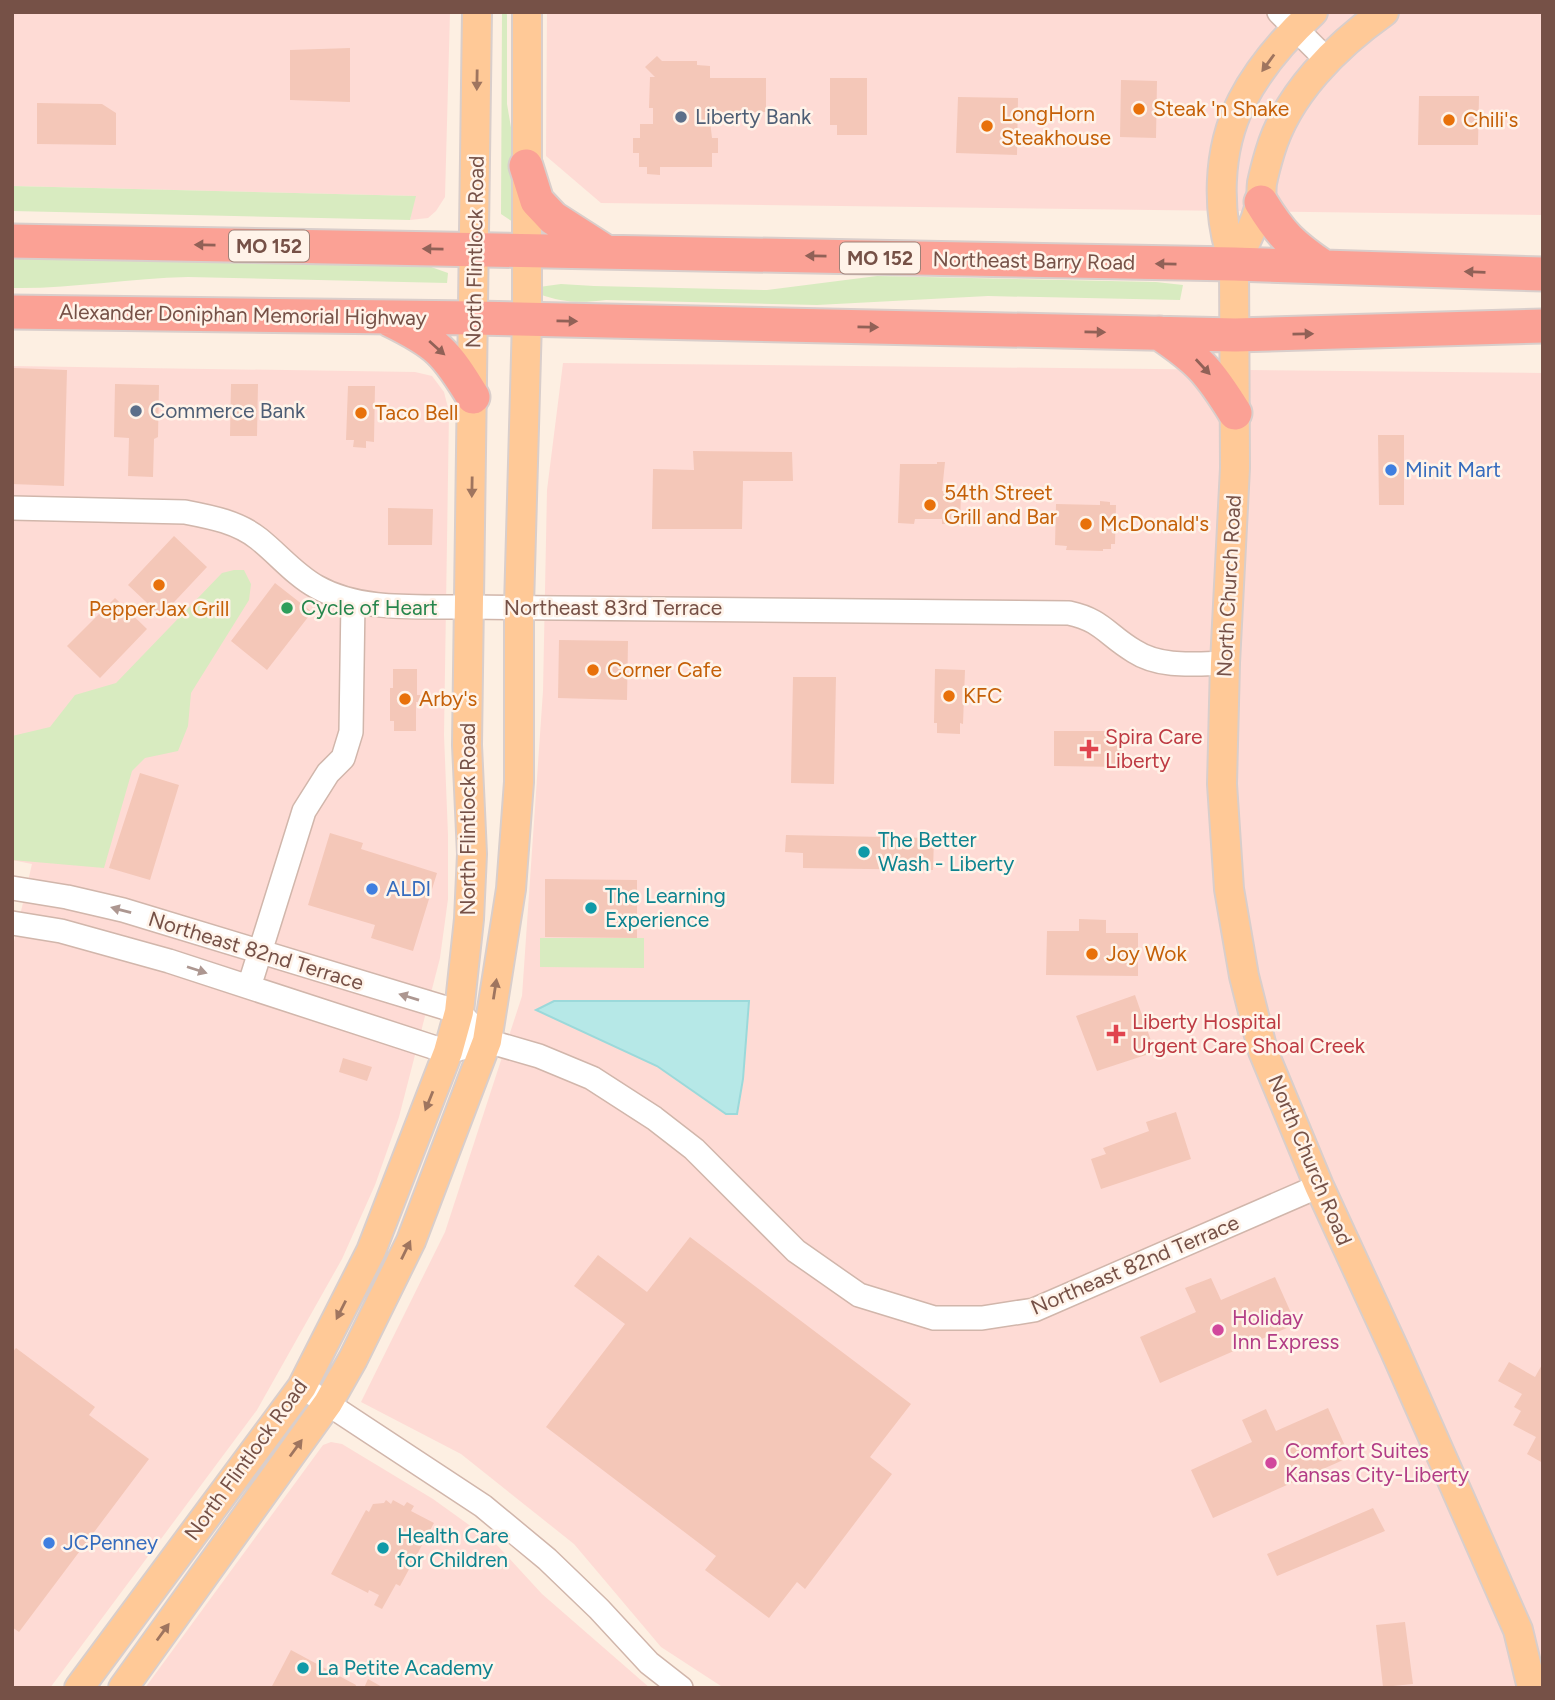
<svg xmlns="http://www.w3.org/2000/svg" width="1555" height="1700" font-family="Figtree,sans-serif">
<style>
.commercial{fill:#fedbd5}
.green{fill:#d8ebc0}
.water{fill:#b6e8e7;stroke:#9bd9da;stroke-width:2}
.building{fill:#f4c7b8}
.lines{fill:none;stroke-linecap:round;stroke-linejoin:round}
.minor-casing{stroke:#d1b6ab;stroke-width:26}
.major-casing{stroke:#d9cecb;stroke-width:32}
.highway-casing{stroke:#d9cecb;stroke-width:37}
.minor{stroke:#fff;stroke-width:23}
.major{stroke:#ffc997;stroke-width:28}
.highway{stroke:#fba195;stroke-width:33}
.oneway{fill:#9f755f}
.oneway2{fill:#916157}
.oneway3{fill:#ad9791}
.food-dot{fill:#e8710a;stroke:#fff3e9;stroke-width:2.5}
.service-dot{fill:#5c6f8a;stroke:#fff3e9;stroke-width:2.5}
.shop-dot{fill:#3f7fe0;stroke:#fff3e9;stroke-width:2.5}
.leisure-dot{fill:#2e9e5b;stroke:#fff3e9;stroke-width:2.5}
.health-dot{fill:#e0444e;stroke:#fff3e9;stroke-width:2.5}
.culture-dot{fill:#0f9aa8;stroke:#fff3e9;stroke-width:2.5}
.hotel-dot{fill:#d1479c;stroke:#fff3e9;stroke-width:2.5}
.labels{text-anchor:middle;stroke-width:5;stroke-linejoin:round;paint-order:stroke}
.shield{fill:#fff3e9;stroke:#9f8278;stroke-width:2}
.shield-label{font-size:19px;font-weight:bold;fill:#765147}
.food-label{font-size:21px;fill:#c56008;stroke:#fff3e9;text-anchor:start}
.service-label{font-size:21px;fill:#4e5e75;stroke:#fff3e9;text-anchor:start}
.street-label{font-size:21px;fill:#765147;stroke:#fff3e9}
.shop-label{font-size:21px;fill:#366cbe;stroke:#fff3e9;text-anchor:start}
.leisure-label{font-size:21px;fill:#27864d;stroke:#fff3e9;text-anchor:start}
.health-label{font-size:21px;fill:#be3a42;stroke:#fff3e9;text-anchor:start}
.culture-label{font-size:21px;fill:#0d838f;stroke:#fff3e9;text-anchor:start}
.hotel-label{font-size:21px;fill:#b23c85;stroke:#fff3e9;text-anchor:start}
</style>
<rect width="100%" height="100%" fill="#fdefe2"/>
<path class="commercial" d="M12 12H450L445 197 436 211 428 218 410 220 415 196 12 186Z
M547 12H1543V215L601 203 546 156Z
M563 363 1543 373V1688H724L661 1647 574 1544 461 1454 361 1402 445 1232 522 996 543 691 547 490Z
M12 366 415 372 432 376 444 392 449 412 444 735 448 835V899L440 958 399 1117 375 1185 342 1259 257 1410 50 1688H12V950L32 864 12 860Z
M331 1442 342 1444 433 1499 497 1545 542 1594 650 1688H145L323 1445Z"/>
<path class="green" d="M502 12H506L507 15V104L515 151 513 222 501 214Z
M12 186 416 196 410 220 12 211Z
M12 253 420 263 448 273 447 283 188 277C129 278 71 289 12 288Z
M877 276 1156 282 1183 285 1180 300 988 296 817 305 606 300C581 303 563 303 539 294V287L561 284 594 286 767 290Z
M234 570H244L251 584 249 600 191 693 188 726 178 751 145 758 132 771 104 868 12 860V736L50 727 75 695 116 683 222 573Z
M540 938H644V968L540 967Z"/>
<path class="water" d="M554 1001H749L743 1079 737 1114H726L657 1066 536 1010Z"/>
<path class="building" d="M350 48V102L290 100V50Z
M657 56 662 61H697V65L710 66V78H766V112H709L712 138H718V153H712V167H660V175L647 174V167H639V153H633V138H640V124H653V108H649L650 77H655L645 67Z
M830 78H867V135H837V125H830Z
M1121 80 1157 81 1156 138 1120 137Z
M1419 96H1479L1478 145H1418Z
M958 97 1018 98 1017 155 956 153Z
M37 103 102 104 116 113V145L37 144Z
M14 368 67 370 64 486 12 484Z
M115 384 159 385 158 437 154 439 153 477 128 476 129 438 114 437Z
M231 384H258L257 436H230Z
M348 386H375L374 442 366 441V448L353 447 354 440H346Z
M1378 435H1404V505H1379Z
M693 451 792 452 793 481H743L742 529H652L653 469 694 470Z
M937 462H945L942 491 961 492 960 524H942V519H915L914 524 898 523 900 464H937Z
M1100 501 1110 502V505H1116L1115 544H1111V549H1103V551L1066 550 1067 546 1055 545 1056 504 1100 505Z
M388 508 433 509 432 545H388Z
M174 536 207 567 161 616 128 585Z
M275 583 312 612 267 670 231 641Z
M115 598 147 629 100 678 67 646Z
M559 640 628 641 627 700 558 698Z
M393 669H417V695H421V702H416V731H394V721H390V688H393Z
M935 669 965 670 963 724 960 723V734L937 733V723H934Z
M793 677H836L834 784 791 783Z
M1054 731H1123V767L1054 766Z
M140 773 179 785 150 880 109 868Z
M330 833 363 843 361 849 437 873 413 951 371 938 375 925 308 905Z
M786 835 934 838 933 870 803 868V853L785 852Z
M545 879 637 880V938L545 937Z
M1079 919 1106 920V933H1138V976L1046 975 1047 931H1079Z
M1135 995 1155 1052 1097 1071 1076 1016Z
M343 1058 372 1067 367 1081 339 1072Z
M1176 1112 1191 1159 1101 1189 1091 1159 1106 1154 1103 1148 1149 1131 1146 1122Z
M690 1237 911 1404 870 1457 892 1474 805 1589 797 1582 769 1618 705 1570 716 1556 546 1427 625 1324 574 1286 598 1255 647 1292Z
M1275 1277 1296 1324 1160 1383 1140 1337 1196 1312 1185 1288 1211 1278 1221 1300Z
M16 1348 95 1407 89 1415 149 1459 19 1632 12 1627V1353Z
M1509 1362 1535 1377 1543 1363V1463L1527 1454 1536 1437 1513 1425 1521 1411 1514 1407 1522 1394 1498 1381Z
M1328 1408 1350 1457 1213 1518 1191 1470 1252 1442 1242 1420 1266 1409 1276 1431Z
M386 1500 391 1504 393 1500 404 1506 407 1502 414 1506 411 1511 434 1523 400 1586 396 1584 382 1609 374 1605 379 1595 369 1590 368 1593 331 1574 366 1510 369 1512 373 1504 384 1503Z
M1373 1508 1385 1531 1277 1576 1267 1554Z
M1405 1622 1413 1684 1383 1687 1376 1625Z
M291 1650 356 1685 355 1688H271Z
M368 1679 384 1688H364Z"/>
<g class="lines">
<defs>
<path id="minor" d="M1279 12 1327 60
M12 508 185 512C211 517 238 522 259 539 279 555 295 575 317 587 361 612 420 606 470 607L1069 613C1102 620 1107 635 1134 651 1160 668 1194 664 1225 663
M12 888 67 897 123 910 459 1012 487 1041 539 1056 592 1078 654 1118 694 1149 796 1251 859 1295 934 1318H982L1034 1310 1319 1186
M12 923 61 931 169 961 448 1052 487 1041
M249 987 304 811 328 773 343 758 351 732 353 601
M313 1394 483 1506 547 1559 599 1609 649 1663 681 1688"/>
<path id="major" d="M1313 12C1286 37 1259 68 1242 101 1217 150 1216 213 1234 264L1235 468 1225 663 1222 784 1229 889 1244 976 1263 1051 1319 1186 1395 1351 1518 1630 1532 1688
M1234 264C1245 245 1254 226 1260 205 1262 198 1261 191 1262 183 1264 173 1267 162 1270 152 1287 94 1336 46 1384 12
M79 1688 302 1387 371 1251 448 1052 459 1012 469 919 472 854 467 745 477 12
M123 1688 328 1403 353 1359 411 1241 487 1041 511 889 519 782V606L527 320V12"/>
<path id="highway" d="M526 166 537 201 553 218 606 252
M1261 202C1281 235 1293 246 1324 267
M12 241 1234 264 1543 274
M12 312 474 318 1235 335 1543 326
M390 320C437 343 446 352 473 397
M1159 333C1199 360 1209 371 1235 413"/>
</defs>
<use href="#minor" class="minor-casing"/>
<use href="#major" class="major-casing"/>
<use href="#highway" class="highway-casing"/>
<use href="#minor" class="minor"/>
<use href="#major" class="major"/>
<use href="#highway" class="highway"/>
</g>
<defs><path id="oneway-solid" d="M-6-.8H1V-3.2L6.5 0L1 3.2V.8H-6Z" transform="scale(1.75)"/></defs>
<g class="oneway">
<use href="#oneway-solid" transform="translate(1268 63) rotate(126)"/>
<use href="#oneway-solid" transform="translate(477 80) rotate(91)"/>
<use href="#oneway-solid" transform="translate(472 487) rotate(91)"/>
<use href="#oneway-solid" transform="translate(495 989) rotate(-81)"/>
<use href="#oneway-solid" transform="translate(429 1101) rotate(112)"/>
<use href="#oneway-solid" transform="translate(406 1250) rotate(-64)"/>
<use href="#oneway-solid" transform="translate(341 1310) rotate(117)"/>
<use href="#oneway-solid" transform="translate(296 1448) rotate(-54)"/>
<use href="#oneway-solid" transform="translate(163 1632) rotate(-54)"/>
</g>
<g class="oneway2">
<use href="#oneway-solid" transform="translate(205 245) rotate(-179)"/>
<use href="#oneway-solid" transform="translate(433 249) rotate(-179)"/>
<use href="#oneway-solid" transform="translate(816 256) rotate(-179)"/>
<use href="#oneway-solid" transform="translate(1166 264) rotate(-179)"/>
<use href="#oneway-solid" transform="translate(1475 272) rotate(-178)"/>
<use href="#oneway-solid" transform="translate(567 321) rotate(1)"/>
<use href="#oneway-solid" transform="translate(868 327) rotate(1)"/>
<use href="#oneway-solid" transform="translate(1095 332) rotate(1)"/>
<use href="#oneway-solid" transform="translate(1303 334) rotate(-1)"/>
<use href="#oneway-solid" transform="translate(437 348) rotate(42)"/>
<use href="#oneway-solid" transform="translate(1203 367) rotate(47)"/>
</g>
<g class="oneway3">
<use href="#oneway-solid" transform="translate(121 910) rotate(-165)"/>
<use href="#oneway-solid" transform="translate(197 970) rotate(18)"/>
<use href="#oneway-solid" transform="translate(409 997) rotate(-163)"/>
</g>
<g class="food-dot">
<circle cx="1139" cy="109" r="7"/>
<circle cx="1449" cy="120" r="7"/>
<circle cx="987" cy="126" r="7"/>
<circle cx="361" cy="413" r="7"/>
<circle cx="930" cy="505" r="7"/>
<circle cx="1086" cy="524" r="7"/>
<circle cx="159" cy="585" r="7"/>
<circle cx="593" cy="670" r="7"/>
<circle cx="949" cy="696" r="7"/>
<circle cx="405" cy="699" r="7"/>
<circle cx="1092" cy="954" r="7"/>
</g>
<g class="service-dot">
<circle cx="681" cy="117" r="7"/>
<circle cx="136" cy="411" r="7"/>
</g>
<g class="shop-dot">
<circle cx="1391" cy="470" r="7"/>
<circle cx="372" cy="889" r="7"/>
<circle cx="49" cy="1543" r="7"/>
</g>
<circle class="leisure-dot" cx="287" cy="608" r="7"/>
<g class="health-dot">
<path d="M1085.5 738.5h7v7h7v7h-7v7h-7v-7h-7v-7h7z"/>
<path d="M1112.5 1023.5h7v7h7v7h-7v7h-7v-7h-7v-7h7z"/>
</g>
<g class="culture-dot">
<circle cx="864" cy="852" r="7"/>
<circle cx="591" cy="908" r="7"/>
<circle cx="383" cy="1548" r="7"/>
<circle cx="303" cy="1668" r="7"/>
</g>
<g class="hotel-dot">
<circle cx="1218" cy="1330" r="7"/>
<circle cx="1271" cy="1463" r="7"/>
</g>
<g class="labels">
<g class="shield">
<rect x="229" y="230.5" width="80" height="31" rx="5"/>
<rect x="840" y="242.5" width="80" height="31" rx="5"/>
</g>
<g class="shield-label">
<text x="269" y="253">MO 152</text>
<text x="880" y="265">MO 152</text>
</g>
<g class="food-label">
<text x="1153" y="116">Steak 'n Shake</text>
<text x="1001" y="121">LongHorn<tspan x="1001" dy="24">Steakhouse</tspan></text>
<text x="1463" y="127">Chili's</text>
<text x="375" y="420">Taco Bell</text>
<text x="944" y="500">54th Street<tspan x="944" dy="24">Grill and Bar</tspan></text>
<text x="1100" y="531">McDonald's</text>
<text x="159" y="616" text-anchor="middle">PepperJax Grill</text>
<text x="607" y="677">Corner Cafe</text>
<text x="963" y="703">KFC</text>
<text x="419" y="706">Arby's</text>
<text x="1106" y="961">Joy Wok</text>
</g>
<g class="service-label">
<text x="695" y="124">Liberty Bank</text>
<text x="150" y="418">Commerce Bank</text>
</g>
<g class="street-label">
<text transform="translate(475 252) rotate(-89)" y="7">North Flintlock Road</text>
<text transform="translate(1034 261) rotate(1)" y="7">Northeast Barry Road</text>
<text transform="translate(243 315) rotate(1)" y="7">Alexander Doniphan Memorial Highway</text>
<text transform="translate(1229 586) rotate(-87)" y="7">North Church Road</text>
<text x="613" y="615">Northeast 83rd Terrace</text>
<text transform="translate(468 819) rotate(-90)" y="7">North Flintlock Road</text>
<text transform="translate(256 951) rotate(17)" y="7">Northeast 82nd Terrace</text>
<text transform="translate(1310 1160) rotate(67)" y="7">North Church Road</text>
<text transform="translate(1135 1265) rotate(-23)" y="7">Northeast 82nd Terrace</text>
<text transform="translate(246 1460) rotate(-54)" y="7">North Flintlock Road</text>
</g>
<g class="shop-label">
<text x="1405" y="477">Minit Mart</text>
<text x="386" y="896">ALDI</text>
<text x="63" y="1550">JCPenney</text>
</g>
<g class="leisure-label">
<text x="301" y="615">Cycle of Heart</text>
</g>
<g class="health-label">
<text x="1105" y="744">Spira Care<tspan x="1105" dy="24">Liberty</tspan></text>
<text x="1132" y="1029">Liberty Hospital<tspan x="1132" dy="24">Urgent Care Shoal Creek</tspan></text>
</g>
<g class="culture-label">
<text x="878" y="847">The Better<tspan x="878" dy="24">Wash - Liberty</tspan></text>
<text x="605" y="903">The Learning<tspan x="605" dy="24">Experience</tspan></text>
<text x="397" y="1543">Health Care<tspan x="397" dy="24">for Children</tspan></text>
<text x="317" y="1675">La Petite Academy</text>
</g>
<g class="hotel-label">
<text x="1232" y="1325">Holiday<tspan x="1232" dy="24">Inn Express</tspan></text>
<text x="1285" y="1458">Comfort Suites<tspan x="1285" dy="24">Kansas City-Liberty</tspan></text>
</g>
</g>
<rect width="1555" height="1700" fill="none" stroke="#765147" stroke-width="28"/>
</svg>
